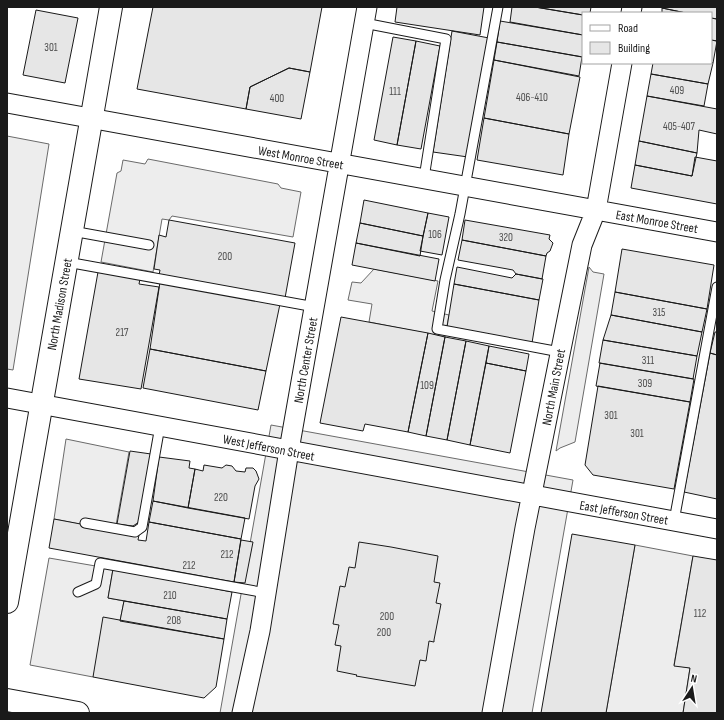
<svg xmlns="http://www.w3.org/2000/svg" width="724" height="720" font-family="'Sofia Sans Condensed',sans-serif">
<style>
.parking{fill:#ededed;stroke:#6a6a6a}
.building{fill:#e6e6e6;stroke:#1a1a1a}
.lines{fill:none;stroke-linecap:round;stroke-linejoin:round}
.lane-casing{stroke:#1a1a1a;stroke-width:11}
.street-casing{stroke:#1a1a1a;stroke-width:21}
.secondary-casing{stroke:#1a1a1a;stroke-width:24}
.primary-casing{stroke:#1a1a1a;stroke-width:24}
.lane{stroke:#fff;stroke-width:9}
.street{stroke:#fff;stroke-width:19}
.secondary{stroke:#fff;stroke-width:22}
.primary{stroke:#fff;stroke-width:22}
.labels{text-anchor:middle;stroke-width:3;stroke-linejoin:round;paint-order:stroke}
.number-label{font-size:11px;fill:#4d4d4d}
.street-label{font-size:13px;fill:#1a1a1a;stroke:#fff}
</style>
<rect width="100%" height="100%" fill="#fff"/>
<path class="parking" d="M7 136 49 144 13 370 7 369Z
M148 159 278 184 281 188 301 192 293 237 172 216 169 220 162 219 153 272 101 262 117 173 121 171 123 160 145 164Z
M589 267 593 272 604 274 575 442 560 448 556 451Z
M374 269 438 281 432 311 449 315 445 337 369 322 372 304 348 300 352 282 361 283Z
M271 425 573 480 532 713H220Z
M66 439 129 452 115 531 54 519Z
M635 545 693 556 674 665 690 668 683 713H606Z
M49 558 113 569 108 598 124 601 120 621 93 677 30 665Z"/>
<path class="building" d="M153 7H322L310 72 289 68 250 87 246 109 137 89Z
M397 7H484L480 35 395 22Z
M512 7H535L583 15V35L510 22Z
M535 7H591L590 13H583V15Z
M663 7H717V19L711 18V13H686L662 8Z
M662 8 686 13H662Z
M36 10 78 18 65 83 23 75Z
M711 18 717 19V41L711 40Z
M500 21 583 35V57L497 42Z
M452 31 489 38 468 157 433 152Z
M393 37 416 41 397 145 374 140Z
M711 40 717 41 713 63 711 62Z
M416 41 440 46 421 149 397 145Z
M497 42 582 57 579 76 494 60Z
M494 60 580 77 569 134 484 118Z
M653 63 711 62 713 63 708 84 651 74Z
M289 68 310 72 301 119 246 109 250 87Z
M651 74 708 84 704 106 647 96Z
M647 96 717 109V134L699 130 697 153 639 141Z
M484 118 569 134 563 175 477 160Z
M639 141 697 153 692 176 635 165Z
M695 157 717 161V204L631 188 635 165 692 176Z
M364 200 428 213 423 236 360 223Z
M428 213 449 217 442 255 420 251Z
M169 220 295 243 285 298 159 275 160 270 154 269 159 235 166 237Z
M465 220 550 235 549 239 553 243 550 251 547 253 546 256 462 240Z
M360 223 423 236 420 256 356 243Z
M462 240 546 256 542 279 516 274 513 270 458 260Z
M356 243 439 259 435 281 352 265Z
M622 249 714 265 707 309 615 292Z
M457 267 512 278 516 274 543 279 539 300 454 284Z
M98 272 140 279 139 284 159 287 141 389 79 379Z
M160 282 280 304 266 371 150 349Z
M454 284 539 300 532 343 447 327Z
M615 292 707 309 702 332 611 315Z
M611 315 702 332 697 356 603 340Z
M341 317 428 333 408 432 365 424 363 431 320 423Z
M715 332H717V355L710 353Z
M428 333 445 337 426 436 408 432Z
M445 337 466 341 447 440 426 436Z
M603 340 697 356 693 379 599 363Z
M466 341 489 346 470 445 447 440Z
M489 346 529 354 526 371 486 363Z
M150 349 266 371 258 410 143 388Z
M710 353 717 355V499L684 492Z
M486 363 526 371 510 453 470 445Z
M600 363 694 379 690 402 596 386Z
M598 386 690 402 674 489 593 475 585 465Z
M130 451 151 454 139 522 133 526 117 524Z
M159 457 190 461 189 468 195 469 188 508 153 501Z
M204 465 222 468 226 465 232 466 236 471 245 472 246 468H253L256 471 259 479 255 486 249 519 188 508 195 469 203 471Z
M153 501 245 518 241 539 149 522Z
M54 519 139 535 138 540 146 541 149 522 241 539 234 582 49 548Z
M572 534 635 545 606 713H541Z
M241 540 253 542 245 583 234 582Z
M359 542 391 547 438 556 434 582 440 583 436 603 441 604 434 640V642L429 641 426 661 420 660 415 686 356 676 357 675 337 671 341 646 335 645 339 625 333 624 340 586 345 587 349 567 355 568Z
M693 556 717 560V713H683L690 668 674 666Z
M113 569 232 592 227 619 108 598Z
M124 601 227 619 224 639 120 621Z
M103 617 224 639 216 687 204 698 93 677Z"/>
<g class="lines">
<defs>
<path id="lane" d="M498 7 460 214 445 280 437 329 560 352
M364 23 446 39 424 178
M72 231 149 245
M67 262 315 307
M674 521 717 287
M85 523 135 532 142 527 160 426
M78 592 96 584 100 563 266 593"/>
<path id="street" d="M631 13 632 7
M7 103 717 232
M7 398 717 529
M242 713 260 631 289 450 367 7
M492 713 525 528 582 245 596 210 622 63"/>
<path id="secondary" d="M7 700 78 713"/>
<path id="primary" d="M7 602 111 7"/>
</defs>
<use href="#lane" class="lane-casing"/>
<use href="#street" class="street-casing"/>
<use href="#secondary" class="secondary-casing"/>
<use href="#primary" class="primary-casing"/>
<use href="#lane" class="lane"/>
<use href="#street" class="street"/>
<use href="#secondary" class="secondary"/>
<use href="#primary" class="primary"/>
</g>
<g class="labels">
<g class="number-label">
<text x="51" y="51">301</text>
<text x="677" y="94">409</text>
<text x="395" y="95">111</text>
<text x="532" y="101">406-410</text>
<text x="277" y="102">400</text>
<text x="679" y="130">405-407</text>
<text x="435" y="238">106</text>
<text x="506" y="241">320</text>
<text x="225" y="260">200</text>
<text x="659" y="316">315</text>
<text x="122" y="336">217</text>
<text x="648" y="364">311</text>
<text x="645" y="387">309</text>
<text x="427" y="389">109</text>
<text x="611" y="419">301</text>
<text x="637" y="437">301</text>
<text x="221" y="501">220</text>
<text x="227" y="558">212</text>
<text x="189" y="569">212</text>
<text x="170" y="599">210</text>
<text x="700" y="617">112</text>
<text x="387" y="620">200</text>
<text x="174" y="624">208</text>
<text x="384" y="636">200</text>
</g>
<g class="street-label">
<text transform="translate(301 157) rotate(10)" y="5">West Monroe Street</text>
<text transform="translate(657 221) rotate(10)" y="5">East Monroe Street</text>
<text transform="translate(59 304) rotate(-80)" y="5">North Madison Street</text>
<text transform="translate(305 360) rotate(-80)" y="5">North Center Street</text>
<text transform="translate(553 387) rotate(-79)" y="5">North Main Street</text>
<text transform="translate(269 447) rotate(11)" y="5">West Jefferson Street</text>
<text transform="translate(624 512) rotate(10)" y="5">East Jefferson Street</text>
</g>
</g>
<rect width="724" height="720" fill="none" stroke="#1a1a1a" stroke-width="16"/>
<rect x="582" y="12" width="130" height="52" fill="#ffffff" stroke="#a3a3a3"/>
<rect x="590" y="25" width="20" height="6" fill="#ffffff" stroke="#a3a3a3"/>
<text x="618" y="32" font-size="12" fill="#1a1a1a">Road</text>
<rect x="590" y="42" width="20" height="12" fill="#e6e6e6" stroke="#a3a3a3"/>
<text x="618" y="52" font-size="12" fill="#1a1a1a">Building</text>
<g transform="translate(692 688) rotate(12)" stroke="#ffffff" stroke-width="3" paint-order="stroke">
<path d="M0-3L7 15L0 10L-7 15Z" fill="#1a1a1a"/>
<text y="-6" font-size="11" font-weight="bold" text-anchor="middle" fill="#1a1a1a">N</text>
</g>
</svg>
